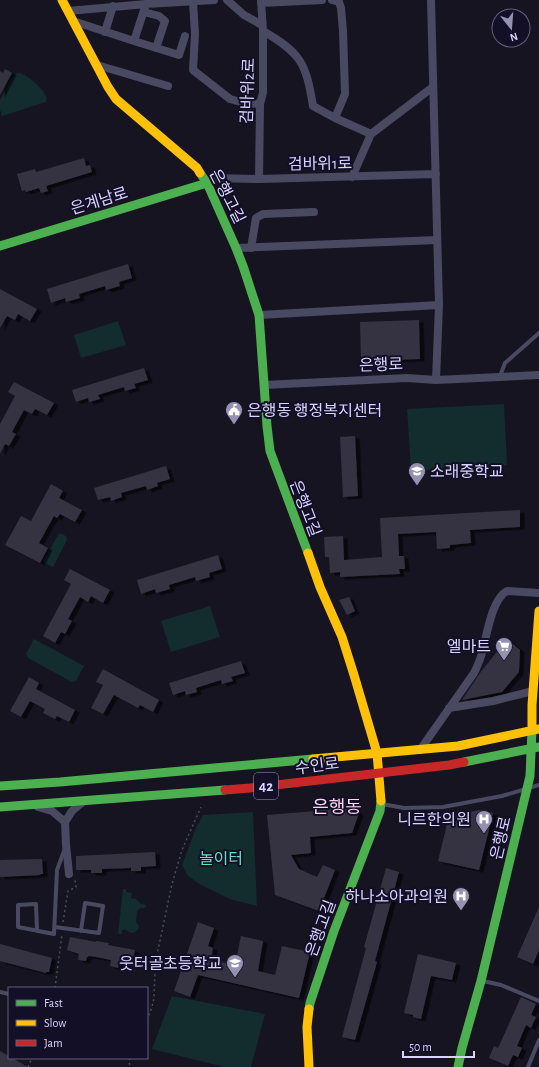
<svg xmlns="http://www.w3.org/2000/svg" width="539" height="1067" font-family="'Alegreya Sans','Noto Sans KR',sans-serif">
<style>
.green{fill:#132c2d}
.building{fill:#343243;filter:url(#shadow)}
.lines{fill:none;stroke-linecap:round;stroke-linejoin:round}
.path{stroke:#44505f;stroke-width:1.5;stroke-dasharray:2 3;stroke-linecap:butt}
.lane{stroke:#4a4962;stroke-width:4}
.street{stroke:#4a4962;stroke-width:8}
.fast{stroke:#4caf50;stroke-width:9}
.slow{stroke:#ffc107;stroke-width:9}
.jam{stroke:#c62828;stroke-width:9}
.labels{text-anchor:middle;stroke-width:4;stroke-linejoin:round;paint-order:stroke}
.shield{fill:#130f26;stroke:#9e99be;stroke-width:1}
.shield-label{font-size:15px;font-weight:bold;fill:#d9d4ff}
.street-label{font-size:16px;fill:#d9d4ff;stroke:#130f26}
.poi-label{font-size:16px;fill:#d9d4ff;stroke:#130f26;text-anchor:end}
.park-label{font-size:16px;fill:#5fe0c0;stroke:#130f26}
.quarter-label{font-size:18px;fill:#ffd6f0;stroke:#130f26}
</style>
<defs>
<filter id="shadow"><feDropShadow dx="4.5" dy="2.5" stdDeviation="0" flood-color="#0009"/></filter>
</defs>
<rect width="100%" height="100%" fill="#161421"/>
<path class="green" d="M19 73C26 74 44 89 46 96 47 99 47 99 46 102L2 116 0 110V100L12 77 16 74Z
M118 321 126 345 81 358 74 335Z
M504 404 507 465 411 471 407 409Z
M59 533 66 536 67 540 53 567 43 562Z
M210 606 220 637 171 652 161 621Z
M34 639 84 666 76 681 72 682 28 658 26 654Z
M253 812 257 906 230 899 201 885 188 876 182 865 196 828 203 815Z
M123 889H126V892L132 893 131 898 136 899 141 904 146 905 145 908H141L137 911 136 922 139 926C138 930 136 933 131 933L124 929 122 931V934H118Z
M172 996 265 1014 251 1067H224L152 1049Z"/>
<path class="building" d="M5 69 12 73 0 95V71L3 73Z
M84 158 86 166 90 165 92 172 46 186 48 191 41 193 39 188 26 192 25 190 22 191 17 174 35 169 36 172Z
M128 264 132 278 119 282 120 286 106 290 105 286 79 294 80 298 66 302 65 298 51 303 47 289Z
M0 289 37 309 30 321 18 314 15 320 7 316 0 328Z
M419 320 420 359 361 361 360 322Z
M144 368 148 380 134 384 136 388 125 391 124 387 98 395 100 399 89 402 88 398 76 402 72 390Z
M14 382 54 403 47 415 35 409 32 414 24 410 12 432 16 434 9 446 5 444 0 454V424L15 396 8 392Z
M355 436 358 496 343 497 340 437Z
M166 466 170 479 157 483 158 486 147 490 146 486 121 493 122 497 111 501 110 497 98 500 94 488Z
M51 484 63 491 59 498 82 510 75 522 60 514 57 518 54 516 39 543 48 548 40 563 5 545 21 516 31 521Z
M520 510V527L470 530 471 543 450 545V548L437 549 436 532 398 534 399 556H404L405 569H399L400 574 340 577V572L330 573 329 557H325L324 537 343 536 344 560 382 557 380 518Z
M218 555 222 569 209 573 210 577 196 581 195 577 169 585 170 589 156 593 155 589 141 594 137 580Z
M70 569 110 590 103 603 91 596 88 602 80 597 68 619 72 621 65 634 61 632 55 643 43 636 71 584 64 580Z
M349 597 355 611 347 615 339 600Z
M507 639 520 650 519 672 502 692 462 700 480 673Z
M241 661 245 673 231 677 233 681 222 684 221 680 196 688 197 692 186 695 185 691 173 695 169 683Z
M103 669 159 700 153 712 140 705 138 708 114 695 103 714 91 708 103 685 96 682Z
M29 677 39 683 36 689 75 710 69 722 57 716 55 719 43 713 45 709 30 701 21 717 10 711Z
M350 804 359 813 352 833 310 837 311 853 291 855 299 869 317 877 323 865 335 870 319 911 275 895 267 815 316 811 315 807Z
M479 810 493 813 479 870 438 861 449 816Z
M155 852 156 866 141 867V871H131V868L102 869V873H91V870H76V856Z
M42 859 43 874H40L41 875 0 877V860Z
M386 868 399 872 375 961 377 962 355 1040 342 1037 366 948 364 947Z
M539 907V950L533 964 517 957Z
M198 922 214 928 208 946 213 948 211 960 235 965 241 936 263 941 258 971 275 975 282 946 310 952 299 998 198 975 190 997 174 991Z
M70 937 96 942V941L109 943 108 945 135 950 132 963 121 962V964H119L118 968 110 966 111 960 96 957 89 956 88 957H87L86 961 78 960 79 954 67 950Z
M0 944 52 958 49 972H46V973L0 961Z
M418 954 456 963 452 980 431 976 421 1019 413 1017V1015L404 1013Z
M521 997 536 1004 531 1015 536 1017 531 1028 526 1025 517 1046 522 1048 518 1057 513 1055 508 1066 489 1058 494 1046 498 1048Z
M0 1051 9 1056V1058H12L28 1067H0Z"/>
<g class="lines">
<path class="path" d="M63 922 68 891 76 887 75 880
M55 988 62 934
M147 1020 152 1007 154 998 155 969 158 950 172 884 182 850 201 807
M130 1058 129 1061 130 1067
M28 1067 32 1058"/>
<path class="lane" d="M500 376 505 363 539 333
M382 804 404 808 443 807 502 796 539 785
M55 927 99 933 103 906 85 903 81 931
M37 931 36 904 18 905V927L54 934 57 870 64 851
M483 981 501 985 539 1001
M0 992 9 994
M528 1067 539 1040"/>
<path class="street" d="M227 0 244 15 262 25
M332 0 339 2 341 8 343 31 345 94 335 118
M431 0 439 305 436 380
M193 1 195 34 193 70 230 99 244 103 260 104
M261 3 322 0
M146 4 134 41 179 55 185 36
M68 11 146 4 214 0
M144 12 159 16 165 21 156 48
M73 21 134 41
M263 31C301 53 306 63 313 106L335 118 371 134
M105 32 113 6
M97 65 168 86
M352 177 371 134 433 87
M259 179 260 104 263 93V31L261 0
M207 183 213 178 259 179 436 174
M236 248 437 240
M251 248 256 218 263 214 314 212
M259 315 439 305
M264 385 407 378 436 380 539 375
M449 708 493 701 533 691
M420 750 474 673C478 665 481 658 483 649 487 634 492 599 507 591L539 593
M38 807 52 811 65 822
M69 874 66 845 65 822 72 811 84 801"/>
<path class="fast" d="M200 173 207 183 236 248 243 266 259 315 267 426 270 451 308 553
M0 246 207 183
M464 762 539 747
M0 786 60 782 313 759
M0 807 225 790
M309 1009 310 1003 334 931 380 811 381 801
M458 1067 462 1048 481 981 530 776 532 730"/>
<path class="slow" d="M62 0 108 87 116 99 197 168 200 173
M308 553 320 587 342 637 354 675 377 753 381 801
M532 730V705L539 611
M313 759 458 746 539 729
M309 1009 307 1027 309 1067"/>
<path class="jam" d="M225 790 250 788 449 765 464 762"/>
</g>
<defs>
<symbol id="civic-pin" viewBox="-11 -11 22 30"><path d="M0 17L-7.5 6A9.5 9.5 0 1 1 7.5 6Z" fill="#9591b1" stroke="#130f26"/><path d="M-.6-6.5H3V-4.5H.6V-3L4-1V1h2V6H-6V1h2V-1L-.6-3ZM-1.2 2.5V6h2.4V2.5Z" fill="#fff"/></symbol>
<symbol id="school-pin" viewBox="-11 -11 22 30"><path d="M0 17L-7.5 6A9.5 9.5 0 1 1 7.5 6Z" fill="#9591b1" stroke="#130f26"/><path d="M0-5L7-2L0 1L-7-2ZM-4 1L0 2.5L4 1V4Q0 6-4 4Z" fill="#fff"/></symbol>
<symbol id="supermarket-pin" viewBox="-11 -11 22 30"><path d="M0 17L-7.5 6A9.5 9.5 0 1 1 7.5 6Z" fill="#9591b1" stroke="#130f26"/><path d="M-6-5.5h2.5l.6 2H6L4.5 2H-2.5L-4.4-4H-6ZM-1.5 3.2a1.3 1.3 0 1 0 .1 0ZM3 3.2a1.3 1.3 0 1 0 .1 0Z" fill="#fff"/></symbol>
<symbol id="hospital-pin" viewBox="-11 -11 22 30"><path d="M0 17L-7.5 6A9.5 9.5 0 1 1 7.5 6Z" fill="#9591b1" stroke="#130f26"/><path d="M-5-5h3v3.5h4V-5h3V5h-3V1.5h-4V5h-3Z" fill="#fff"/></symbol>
</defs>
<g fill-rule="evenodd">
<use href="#civic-pin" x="224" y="400" width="20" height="27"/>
<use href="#school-pin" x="407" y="461" width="20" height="27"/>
<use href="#supermarket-pin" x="494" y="636" width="20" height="27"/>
<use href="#hospital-pin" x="474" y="809" width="20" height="27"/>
<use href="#hospital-pin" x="451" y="886" width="20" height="27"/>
<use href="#school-pin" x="225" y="953" width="20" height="27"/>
</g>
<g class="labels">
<rect class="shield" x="254" y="773" width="24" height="26" rx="3"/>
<g class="shield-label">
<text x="266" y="791">42</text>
</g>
<g class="street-label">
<text transform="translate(247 91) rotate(-88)" y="6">검바위2로</text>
<text transform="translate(320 163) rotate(-1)" y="6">검바위1로</text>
<text transform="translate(228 196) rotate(63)" y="6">은행고길</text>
<text transform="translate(99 200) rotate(-17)" y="6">은계남로</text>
<text transform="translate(381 364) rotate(-2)" y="6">은행로</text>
<text transform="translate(306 508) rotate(69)" y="6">은행고길</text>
<text transform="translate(317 765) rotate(-7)" y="6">수인로</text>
<text transform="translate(500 838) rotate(-77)" y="6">은행로</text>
<text transform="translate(320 928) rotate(-70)" y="6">은행고길</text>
</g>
<g class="poi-label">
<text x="247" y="416" text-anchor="start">은행동 행정복지센터</text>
<text x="430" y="477" text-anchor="start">소래중학교</text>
<text x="491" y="652">엘마트</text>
<text x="471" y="825">니르한의원</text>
<text x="448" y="902">하나소아과의원</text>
<text x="222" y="969">웃터골초등학교</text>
</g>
<g class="park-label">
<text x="221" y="864">놀이터</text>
</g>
<g class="quarter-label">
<text x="337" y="813">은행동</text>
</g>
</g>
<rect x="8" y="987" width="140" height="72" fill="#130f26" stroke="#625e7d"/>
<rect x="16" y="1000" width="20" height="6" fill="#4caf50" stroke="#625e7d"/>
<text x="44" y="1007" font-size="12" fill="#d9d4ff">Fast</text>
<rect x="16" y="1020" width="20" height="6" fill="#ffc107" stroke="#625e7d"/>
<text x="44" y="1027" font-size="12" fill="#d9d4ff">Slow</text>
<rect x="16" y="1040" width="20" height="6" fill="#c62828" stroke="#625e7d"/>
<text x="44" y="1047" font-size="12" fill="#d9d4ff">Jam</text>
<g transform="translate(511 28) rotate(163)"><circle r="19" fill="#130f26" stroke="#625e7d"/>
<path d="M0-3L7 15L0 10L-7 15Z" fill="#9591b1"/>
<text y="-6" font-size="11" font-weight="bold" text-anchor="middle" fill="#d9d4ff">N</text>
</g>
<path d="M403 1051v6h71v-6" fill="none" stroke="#d9d4ff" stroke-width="2"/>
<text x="409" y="1051" font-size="12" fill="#d9d4ff" stroke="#130f26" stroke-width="3" paint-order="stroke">50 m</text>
</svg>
